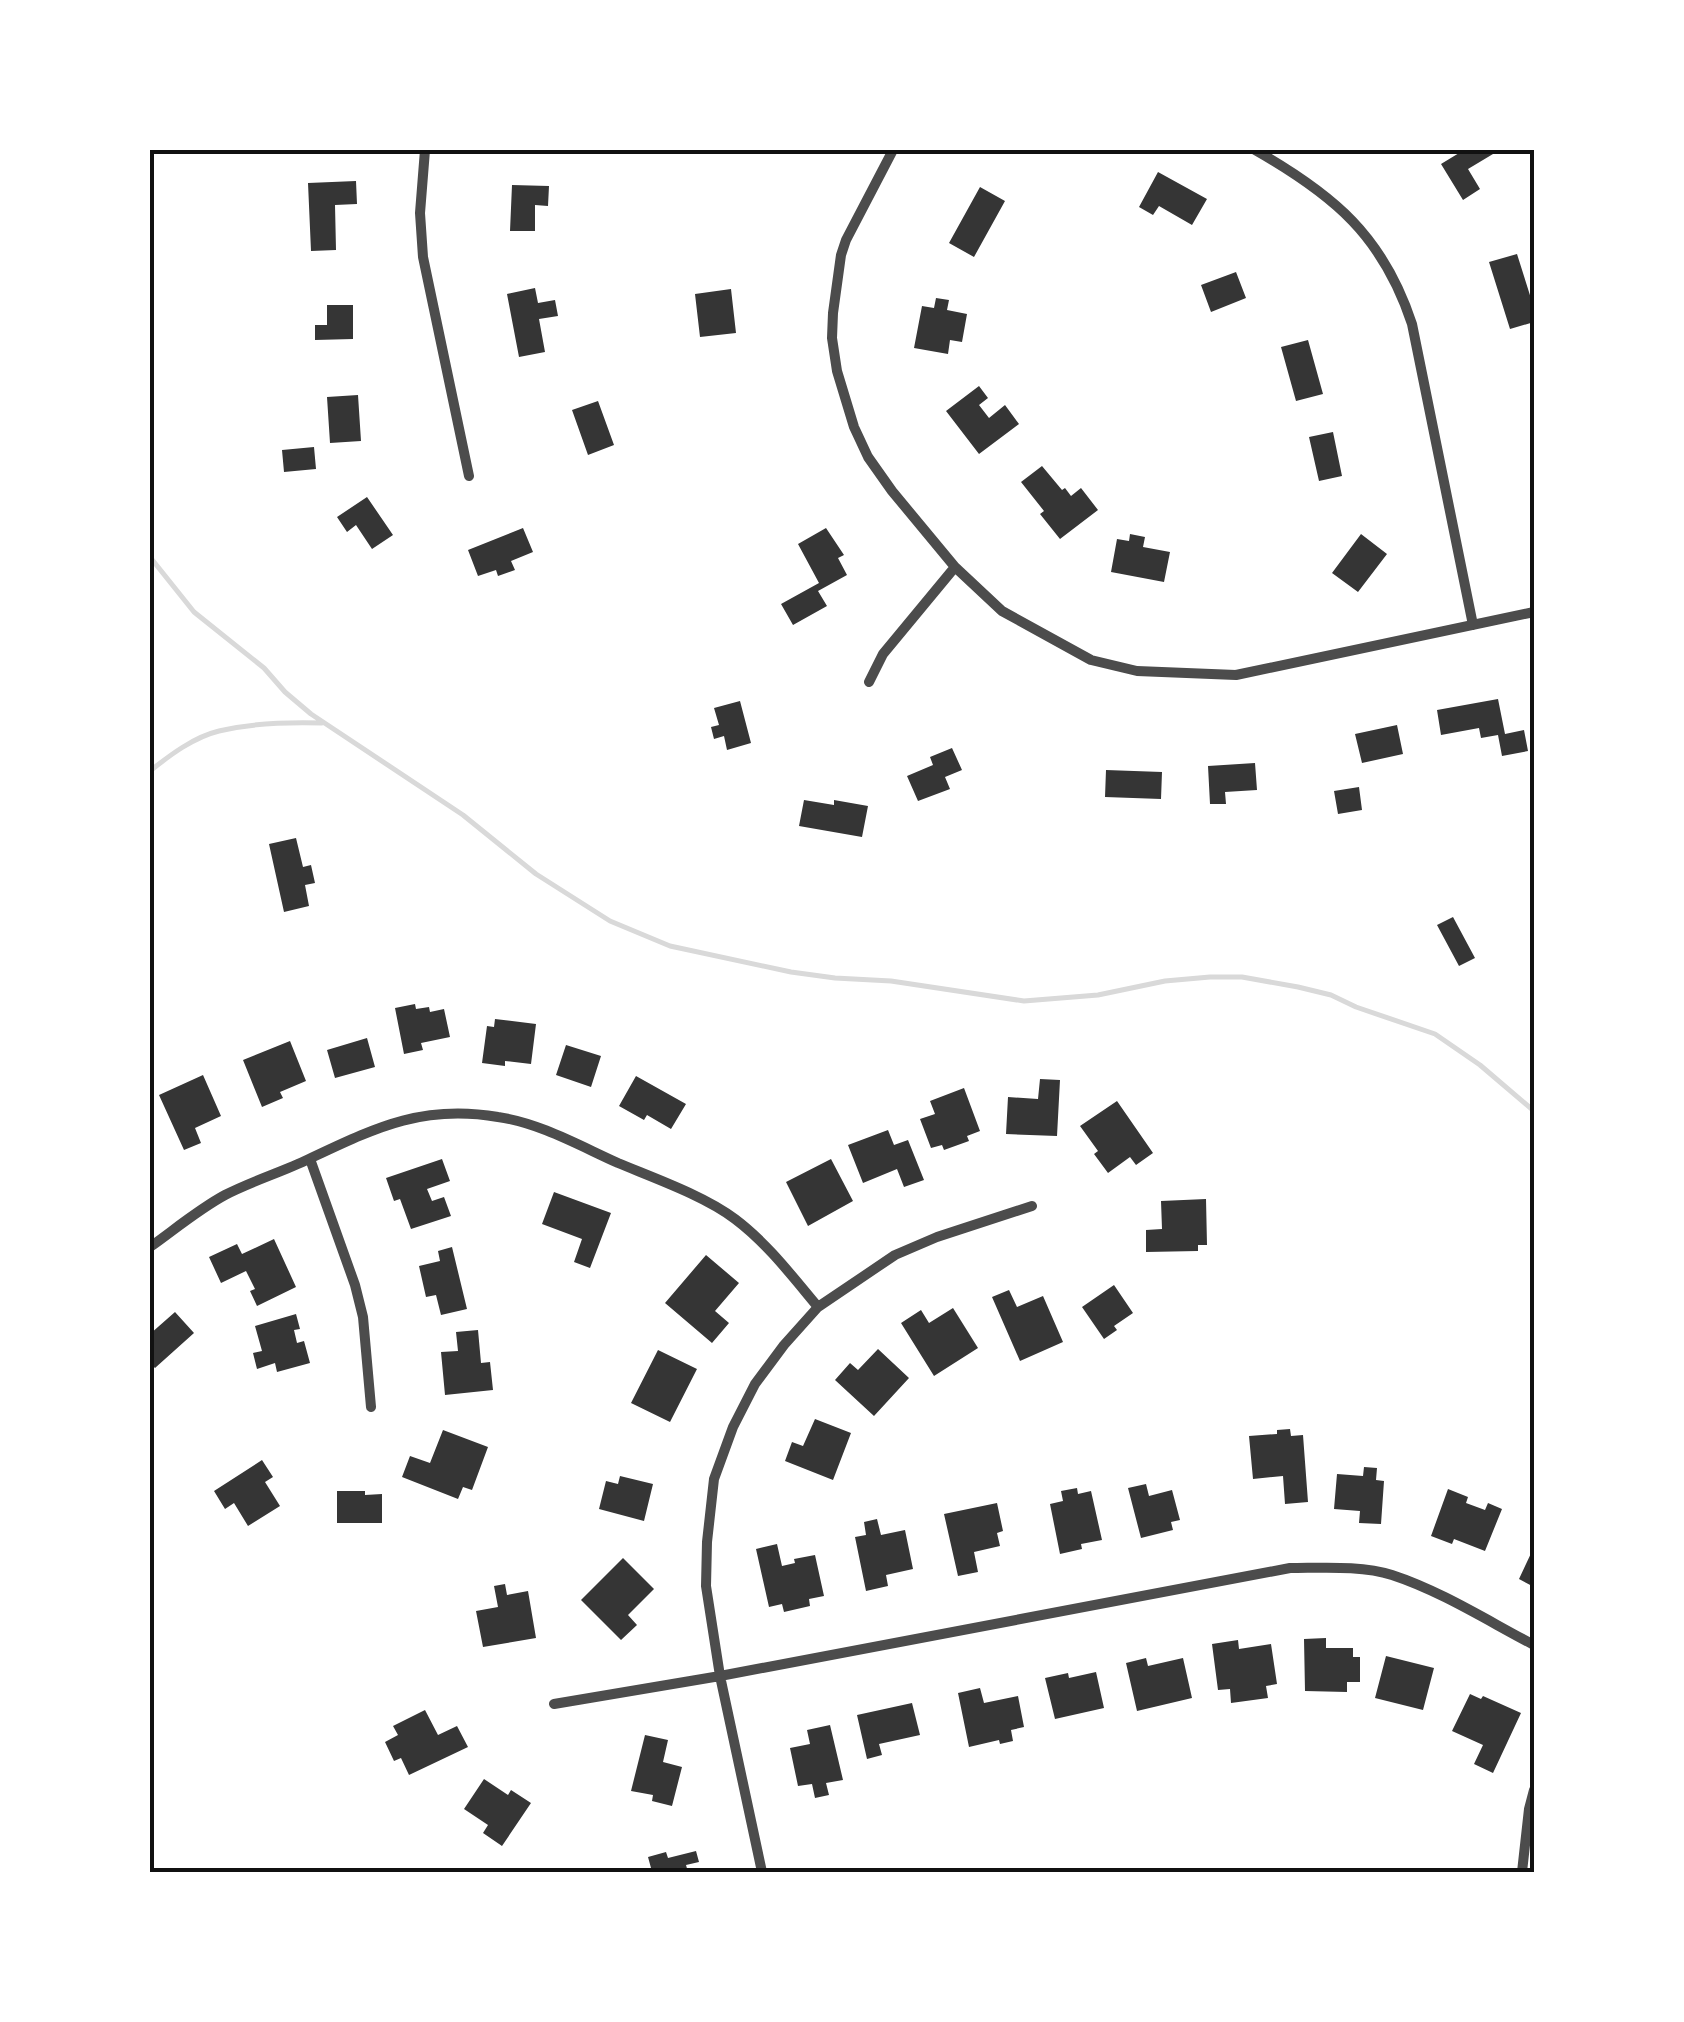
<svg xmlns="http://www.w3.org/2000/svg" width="1684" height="2022" font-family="Bitter,serif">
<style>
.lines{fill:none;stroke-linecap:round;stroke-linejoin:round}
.stream{stroke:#d9d9d9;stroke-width:5}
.building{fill:#353535}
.minor{stroke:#4c4c4c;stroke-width:10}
.neatline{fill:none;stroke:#111;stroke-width:4}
</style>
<rect width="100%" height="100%" fill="#fff"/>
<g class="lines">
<path class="stream" d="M150 557 194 612 264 668 285 692 311 714 463 815 536 874 610 921 670 946 791 972 835 978 891 981 1024 1001 1098 995 1165 981 1210 977H1242L1298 987 1331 995 1356 1007 1435 1034 1480 1065 1534 1111
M150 771C170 755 194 737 219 731 252 723 288 722 322 723"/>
</g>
<path class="building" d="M1464 150H1490L1493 154 1468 169 1480 189 1463 200 1441 164Z
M1158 172 1207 199 1192 225 1159 206 1153 215 1139 207Z
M356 181 357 204 335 205 336 250 311 251 308 183Z
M512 185 549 186 548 206 535 205V231H510Z
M980 187 1005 201 974 257 949 243Z
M1517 254 1534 308V322L1510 329 1489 262Z
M1236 272 1246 298 1211 312 1201 285Z
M535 288 538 303 555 300 558 316 539 319 545 352 519 357 507 294Z
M731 289 736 333 700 337 695 294Z
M936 298 949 300 947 310 967 314 962 342 950 340 948 354 914 348 922 306 934 308Z
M327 305H353V339L315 340V325H327Z
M1308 340 1323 394 1296 401 1281 347Z
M979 386 988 398 979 405 989 418 1005 405 1019 424 979 454 946 411Z
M358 395 361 441 330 443 327 397Z
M598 401 614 445 588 455 572 410Z
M1333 432 1342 476 1319 481 1309 437Z
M314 447 316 469 284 472 282 450Z
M1042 466 1062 490 1065 488 1071 496 1081 488 1098 510 1060 539 1040 514 1044 511 1021 482Z
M367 497 393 535 372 549 356 525 347 532 337 517Z
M523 528 533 552 511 561 515 570 498 576 496 570 478 576 468 550Z
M826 528 844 555 838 558 847 575 818 591 827 606 793 625 781 604 819 583 798 544Z
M1130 534 1145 537 1143 547 1170 552 1164 582 1111 572 1117 539 1129 541Z
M1361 534 1387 554 1358 592 1332 573Z
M1498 699 1505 734 1524 730 1528 751 1502 756 1498 735 1481 738 1479 728 1441 735 1437 710Z
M740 701 751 743 727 750 724 736 714 739 711 727 719 725 714 708Z
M1397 725 1403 754 1362 763 1355 734Z
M952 748 962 770 945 777 950 789 918 801 907 776 933 765 930 757Z
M1255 763 1257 790 1225 792 1226 804H1210L1208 766Z
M1106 770 1162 772 1161 799 1105 797Z
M1359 787 1362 810 1338 814 1334 791Z
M804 800 834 805V800L868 806 862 837 799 826Z
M296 838 303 867 311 865 315 883 305 885 309 906 284 912 269 844Z
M1453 917 1475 958 1459 966 1437 925Z
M415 1004 416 1009 429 1007 430 1012 444 1009 450 1037 421 1043 423 1050 404 1054 395 1008Z
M495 1019 536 1024 531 1064 505 1061V1066L482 1063 487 1026 494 1027Z
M367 1038 375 1067 335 1078 327 1050Z
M290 1041 306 1081 280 1092 283 1098 262 1107 243 1060Z
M566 1045 601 1056 591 1087 556 1075Z
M203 1075 221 1116 195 1128 201 1143 184 1150 159 1095Z
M636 1076 686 1104 671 1129 647 1115 644 1120 619 1106Z
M1040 1079 1060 1080 1057 1136 1006 1134 1008 1097 1038 1099Z
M964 1088 980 1131 967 1136 969 1141 944 1150 942 1145 931 1148 920 1119 935 1114 930 1101Z
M1117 1101 1153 1153 1136 1165 1130 1157 1108 1173 1094 1154 1098 1151 1080 1126Z
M888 1130 894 1145 908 1140 924 1180 904 1187 897 1169 863 1183 848 1145Z
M442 1159 450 1181 427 1189 432 1201 444 1197 451 1216 411 1229 400 1199 394 1201 386 1178Z
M831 1159 853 1201 808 1226 786 1182Z
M554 1192 611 1213 590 1268 574 1262 582 1239 542 1224Z
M1206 1199 1207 1245H1198V1251L1146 1252V1230L1162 1229 1161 1201Z
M274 1239 296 1287 257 1306 250 1291 255 1289 246 1271 221 1283 209 1257 237 1244 242 1254Z
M452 1247 467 1309 441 1315 436 1295 426 1297 419 1266 440 1261 438 1251Z
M706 1255 739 1283 715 1311 729 1323 712 1343 665 1303Z
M1114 1285 1133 1313 1114 1326 1117 1330 1104 1339 1082 1307Z
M1009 1290 1017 1307 1043 1296 1063 1342 1020 1361 992 1297Z
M953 1308 978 1348 934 1376 901 1323 921 1310 929 1323Z
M175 1312 194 1333 155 1368 150 1363V1334Z
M296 1314 300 1329 294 1330 297 1343 304 1341 310 1363 277 1372 275 1363 257 1369 253 1353 262 1351 255 1326Z
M478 1330 481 1363 490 1362 493 1390 445 1395 441 1352 458 1351 456 1332Z
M878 1349 909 1378 874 1416 835 1380 850 1363 858 1370Z
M658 1350 697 1369 670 1422 631 1403Z
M815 1419 851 1433 833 1480 785 1461 792 1442 803 1446Z
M1290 1429 1291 1436 1303 1435 1308 1502 1285 1504 1283 1476 1253 1479 1249 1436 1277 1434V1430Z
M443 1430 488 1447 472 1490 463 1487 458 1499 402 1477 410 1456 430 1463Z
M262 1460 273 1477 265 1482 280 1506 248 1526 234 1503 225 1509 214 1491Z
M1364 1467 1377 1468 1376 1480 1384 1481 1381 1524 1359 1523 1360 1511 1334 1509 1337 1474 1363 1476Z
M620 1476 653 1484 644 1521 599 1509 606 1481 618 1484Z
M1146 1484 1149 1496 1172 1490 1180 1520 1171 1522 1173 1530 1141 1538 1128 1488Z
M1077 1488 1078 1494 1091 1491 1102 1540 1081 1544 1082 1549 1060 1554 1050 1504 1063 1501 1061 1491Z
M1448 1489 1468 1497 1466 1503 1485 1510 1488 1503 1502 1509 1485 1551 1454 1539 1452 1544 1431 1536Z
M337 1491H365V1495L382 1494V1523H337Z
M997 1503 1003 1531 997 1533 1000 1546 974 1552 978 1572 958 1576 944 1514Z
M877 1519 881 1535 905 1530 913 1569 886 1575 888 1586 866 1591 855 1537 866 1535 864 1522Z
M777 1544 782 1566 795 1563 794 1559 815 1555 824 1596 809 1599 810 1606 784 1612 782 1604 769 1607 756 1549Z
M1534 1547V1587L1519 1579Z
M623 1558 654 1589 628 1615 637 1625 621 1640 581 1600Z
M505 1584 507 1595 528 1591 536 1638 483 1647 476 1611 498 1607 494 1586Z
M1326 1638V1648H1353V1657H1360V1682H1347V1692L1305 1691 1304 1639Z
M1238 1640 1239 1649 1271 1644 1277 1684 1266 1686 1268 1698 1231 1703 1230 1689 1218 1690 1212 1644Z
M1386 1656 1434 1668 1423 1710 1375 1698Z
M1146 1658 1148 1666 1183 1658 1192 1698 1137 1711 1126 1663Z
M1096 1672 1104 1708 1055 1719 1045 1678 1068 1673 1069 1678Z
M980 1688 984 1703 1018 1696 1024 1727 1011 1730 1013 1741 1000 1744 999 1740 969 1747 958 1693Z
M1470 1694 1481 1699 1483 1696 1521 1713 1493 1773 1474 1764 1483 1745 1452 1731Z
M912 1703 920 1735 879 1744 882 1755 867 1759 857 1715Z
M425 1710 438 1735 457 1726 468 1747 409 1775 401 1758 394 1761 385 1742 398 1735 393 1726Z
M830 1725 843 1780 826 1783 829 1795 815 1798 812 1784 798 1786 790 1748 810 1744 807 1730Z
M645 1735 668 1740 663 1762 682 1767 672 1806 652 1801 653 1795 631 1791Z
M484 1779 508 1795 511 1790 531 1803 502 1846 483 1833 488 1825 464 1809Z
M696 1851 699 1862 686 1865 688 1872H643L651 1868 648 1857 666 1852 668 1858Z"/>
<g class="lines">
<path class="minor" d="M425 150 420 213 423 257 469 476
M893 150 846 240 841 255 833 313 832 338 837 371 854 427 868 457 892 491 955 567 1002 611 1091 660 1137 671 1236 675 1534 612
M1255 150C1334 195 1383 236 1412 324L1473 625
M869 682 883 654 955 567
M310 1159 355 1285 363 1317 371 1407
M150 1247C174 1230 199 1209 225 1195 252 1181 282 1172 309 1159 375 1128 422 1104 498 1117 540 1123 580 1146 618 1163 654 1178 705 1196 735 1219 767 1243 792 1276 818 1307
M554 1704 720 1676 1290 1568C1321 1568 1362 1565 1392 1575 1441 1591 1488 1621 1534 1645
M762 1872 720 1676 706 1586 707 1542 714 1479 733 1427 755 1384 784 1345 818 1307 895 1255 937 1237 1032 1206
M1522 1872 1529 1809 1534 1790"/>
</g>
<rect width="1684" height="2022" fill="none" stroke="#ffffff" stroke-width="305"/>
<rect x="152" y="152" width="1380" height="1718" class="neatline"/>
</svg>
